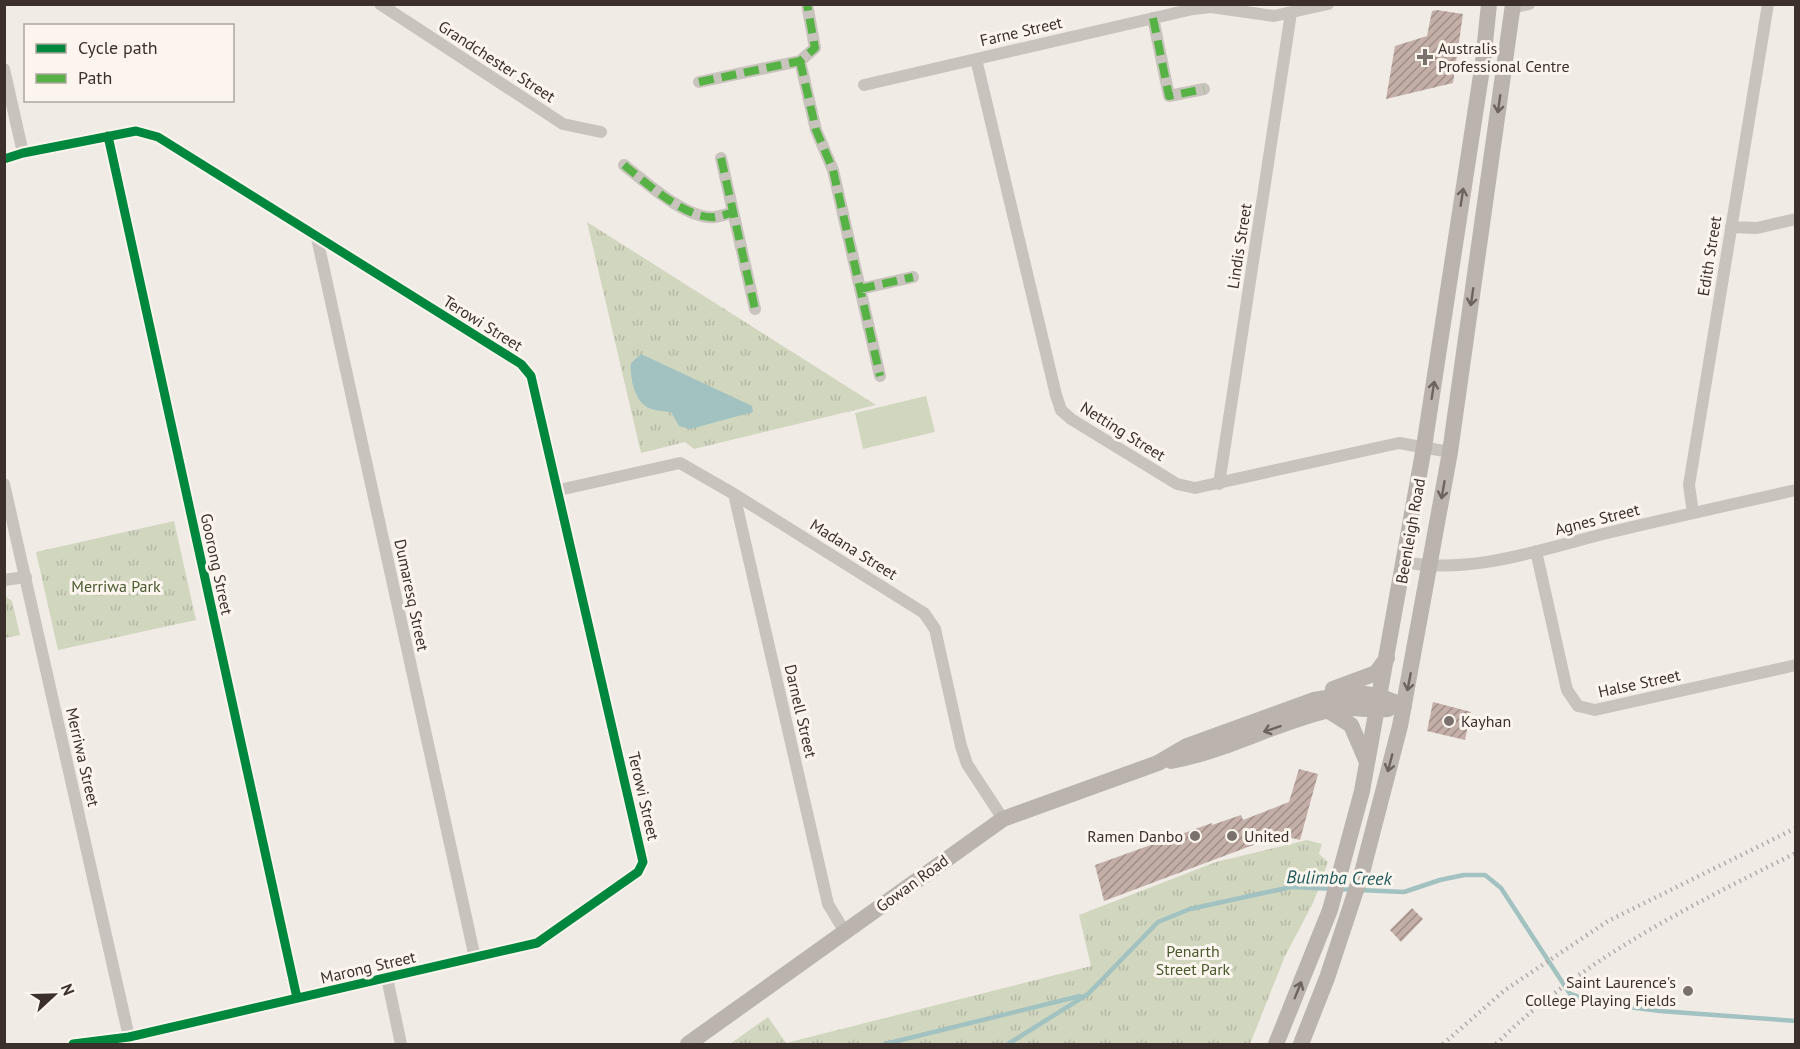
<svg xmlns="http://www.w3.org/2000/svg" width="1800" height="1049" font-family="'PT Sans',sans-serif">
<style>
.park{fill:url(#park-tufts)}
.pitch{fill:#d1d6bf}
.water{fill:#a1c2c1}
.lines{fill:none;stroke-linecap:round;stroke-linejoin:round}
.stream{stroke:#a1c2c1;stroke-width:4.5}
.building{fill:url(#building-hatch)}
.street{stroke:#c9c3be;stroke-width:12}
.secondary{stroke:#bab3ae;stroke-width:16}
.rail{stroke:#b1aca8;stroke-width:4.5;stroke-dasharray:1.5 4.5;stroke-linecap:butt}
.quiet{stroke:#57b246;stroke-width:8;stroke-dasharray:15 8;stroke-linecap:butt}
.cycleway-casing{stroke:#fbf5ee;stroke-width:13}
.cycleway{stroke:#00873e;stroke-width:9}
.oneway{stroke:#6e645f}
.poi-dot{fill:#7a716c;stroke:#fbf5ee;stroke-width:2}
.labels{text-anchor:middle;stroke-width:6;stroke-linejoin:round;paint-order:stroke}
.street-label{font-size:16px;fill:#3b302b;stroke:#fbf5ee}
.poi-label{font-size:16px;fill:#3b302b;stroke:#fbf5ee;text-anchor:start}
.park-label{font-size:16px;fill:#4a5a2e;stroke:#fbf5ee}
.water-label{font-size:18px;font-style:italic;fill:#1f5a5e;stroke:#fbf5ee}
</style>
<defs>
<pattern id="park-tufts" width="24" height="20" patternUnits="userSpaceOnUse" patternTransform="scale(1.5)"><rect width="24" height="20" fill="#d1d6bf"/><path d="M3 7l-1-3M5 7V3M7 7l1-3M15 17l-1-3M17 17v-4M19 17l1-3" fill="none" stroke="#b4b8a4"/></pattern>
<pattern id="building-hatch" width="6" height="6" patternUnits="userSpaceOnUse" patternTransform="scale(1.5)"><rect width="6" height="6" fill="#c3afa7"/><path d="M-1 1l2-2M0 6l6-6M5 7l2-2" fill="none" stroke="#a08f88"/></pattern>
</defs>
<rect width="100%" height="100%" fill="#f0ebe5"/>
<path class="park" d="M587 222 876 405 694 449 685 442 641 453Z
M174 521 196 620 58 650 36 552Z
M5 596 12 601 20 635 5 638Z
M1307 840 1322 844 1319 854 1328 862 1313 903 1285 956 1250 1044H730L768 1017 786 1043 1091 966 1079 915 1216 862Z"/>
<path class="pitch" d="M926 396 935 432 863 449 855 413Z"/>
<path class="water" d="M641 354 752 406 753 412 690 429 679 426 671 412C664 411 653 411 647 407 634 399 630 377 631 363Z"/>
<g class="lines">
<path class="stream" d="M885 1044 1080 996
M1008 1044 1088 994 1158 922 1190 909 1291 887 1404 892 1440 880 1464 875H1485L1501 888 1570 994 1597 1003 1660 1011 1796 1021"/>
</g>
<path class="building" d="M1437 10 1463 14 1453 83 1386 99 1395 46 1427 36 1432 11Z
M1433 702 1471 712 1465 740 1427 731Z
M1299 769 1318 774 1300 840 1280 835 1104 901 1095 865 1212 823V825L1241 815 1243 820 1289 802Z
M1412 908 1423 919 1401 942 1390 930Z"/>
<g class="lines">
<path class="street" d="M380 4 563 124 601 132
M1512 8 1529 4
M1153 18 1169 96 1204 89
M976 59 1056 395 1061 410 1071 419 1177 484 1195 488 1399 443 1450 452
M800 61 816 130 833 170 880 376
M4 69 23 153
M699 82 800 61 815 48 807 4
M864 85 1193 9 1211 7 1274 16 1328 4
M108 136 297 998
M721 158 755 309
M4 159 23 153 136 131 158 137 521 364 531 376 643 862 638 872 537 943 129 1037 73 1044
M624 165C645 182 687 220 715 217 721 216 728 214 733 212
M1731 227 1757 228 1796 219
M317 238 475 958
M860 289 913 277
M4 484 129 1037
M1219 484 1291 13
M559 490 680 463 734 494 924 613 935 629 961 746 967 764 1003 819
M734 494 828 904 845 932
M1693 513 1689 485 1768 4
M1536 551 1567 690 1578 706 1595 710 1796 665
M1404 562C1471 575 1543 549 1607 533 1670 518 1733 504 1796 490
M4 580 26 577
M387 978 401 1044"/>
<path class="secondary" d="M1333 689 1376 673 1387 658
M1327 710 1351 725 1367 762
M1171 761C1225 751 1275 723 1329 710 1349 705 1368 711 1388 709
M688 1044 1003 819 1158 763 1187 746 1314 700 1357 693 1379 696 1404 706
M1276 1044 1330 910 1362 791 1424 447 1483 62 1489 4
M1301 1044 1327 978 1363 869 1400 726 1450 452 1513 4"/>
<path class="rail" d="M1443 1044 1505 990 1608 921 1796 828
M1496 1044C1581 960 1689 906 1796 853"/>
<path class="quiet" d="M1153 18 1169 96 1204 89
M800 61 816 130 833 170 880 376
M699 82 800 61 815 48 807 4
M721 158 755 309
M624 165C645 182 687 220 715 217 721 216 728 214 733 212
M860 289 913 277"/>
<defs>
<path id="cycleway" d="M108 136 297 998
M4 159 23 153 136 131 158 137 521 364 531 376 643 862 638 872 537 943 129 1037 73 1044"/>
</defs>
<use href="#cycleway" class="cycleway-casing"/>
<use href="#cycleway" class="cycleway"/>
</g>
<defs><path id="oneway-shaft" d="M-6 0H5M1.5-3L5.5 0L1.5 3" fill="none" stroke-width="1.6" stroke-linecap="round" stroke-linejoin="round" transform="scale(1.5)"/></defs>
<g class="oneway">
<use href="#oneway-shaft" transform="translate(1499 104) rotate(98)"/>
<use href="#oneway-shaft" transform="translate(1462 197) rotate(-81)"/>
<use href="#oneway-shaft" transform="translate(1472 297) rotate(98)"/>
<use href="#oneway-shaft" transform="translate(1433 390) rotate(-81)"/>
<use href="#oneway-shaft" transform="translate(1443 490) rotate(100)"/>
<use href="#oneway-shaft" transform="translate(1409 682) rotate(101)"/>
<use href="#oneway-shaft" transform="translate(1272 729) rotate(161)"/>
<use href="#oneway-shaft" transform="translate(1390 763) rotate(105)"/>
<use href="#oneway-shaft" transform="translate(1298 990) rotate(-68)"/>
</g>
<g class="poi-dot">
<path d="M1422 48h6v6h6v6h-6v6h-6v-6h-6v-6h6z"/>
<circle cx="1449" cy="721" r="6"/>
<circle cx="1195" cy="836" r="6"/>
<circle cx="1232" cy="836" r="6"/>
<circle cx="1688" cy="991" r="6"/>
</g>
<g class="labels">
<g class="street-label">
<text transform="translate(1021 31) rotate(-13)" y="6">Farne Street</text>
<text transform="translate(497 61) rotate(33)" y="6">Grandchester Street</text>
<text transform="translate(1239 246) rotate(-81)" y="6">Lindis Street</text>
<text transform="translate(1709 256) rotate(-81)" y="6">Edith Street</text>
<text transform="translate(483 323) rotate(32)" y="6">Terowi Street</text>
<text transform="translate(1123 431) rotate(32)" y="6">Netting Street</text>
<text transform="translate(1597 519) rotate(-14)" y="6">Agnes Street</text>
<text transform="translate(1410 531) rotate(-80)" y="6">Beenleigh Road</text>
<text transform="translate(854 549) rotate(32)" y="6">Madana Street</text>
<text transform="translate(217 564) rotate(78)" y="6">Goorong Street</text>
<text transform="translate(412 595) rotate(78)" y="6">Dumaresq Street</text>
<text transform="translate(1639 683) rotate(-12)" y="6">Halse Street</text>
<text transform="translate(801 711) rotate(77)" y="6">Darnell Street</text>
<text transform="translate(83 757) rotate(77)" y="6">Merriwa Street</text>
<text transform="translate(644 796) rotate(77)" y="6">Terowi Street</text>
<text transform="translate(912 883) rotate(-36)" y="6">Gowan Road</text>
<text transform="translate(368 967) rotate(-13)" y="6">Marong Street</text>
</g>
<g class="poi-label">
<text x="1438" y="54">Australis<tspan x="1438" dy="18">Professional Centre</tspan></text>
<text x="1461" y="727">Kayhan</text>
<text x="1183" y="842" text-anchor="end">Ramen Danbo</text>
<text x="1244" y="842">United</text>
<text x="1676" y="988" text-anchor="end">Saint Laurence's<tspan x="1676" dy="18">College Playing Fields</tspan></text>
</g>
<g class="park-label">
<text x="116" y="592">Merriwa Park</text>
<text x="1193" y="957">Penarth<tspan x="1193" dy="18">Street Park</tspan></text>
</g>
<g class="water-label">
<text transform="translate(1339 878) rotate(1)" y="6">Bulimba Creek</text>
</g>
</g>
<rect width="1800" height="1049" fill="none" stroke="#3b302b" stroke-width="12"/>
<rect x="24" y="24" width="210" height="78" fill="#fbf5ee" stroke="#aea6a0" stroke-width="1.5"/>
<rect x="36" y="44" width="30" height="9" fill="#00873e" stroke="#aea6a0" stroke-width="1.5"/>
<text x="78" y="54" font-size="18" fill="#3b302b">Cycle path</text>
<rect x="36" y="74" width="30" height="9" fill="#57b246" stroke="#aea6a0" stroke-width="1.5"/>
<text x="78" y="84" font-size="18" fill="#3b302b">Path</text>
<g transform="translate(54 995) rotate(68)" stroke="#fbf5ee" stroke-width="4.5" paint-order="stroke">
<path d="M0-4.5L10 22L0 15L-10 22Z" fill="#3b302b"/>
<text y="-9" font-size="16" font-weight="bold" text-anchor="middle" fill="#3b302b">N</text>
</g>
</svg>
